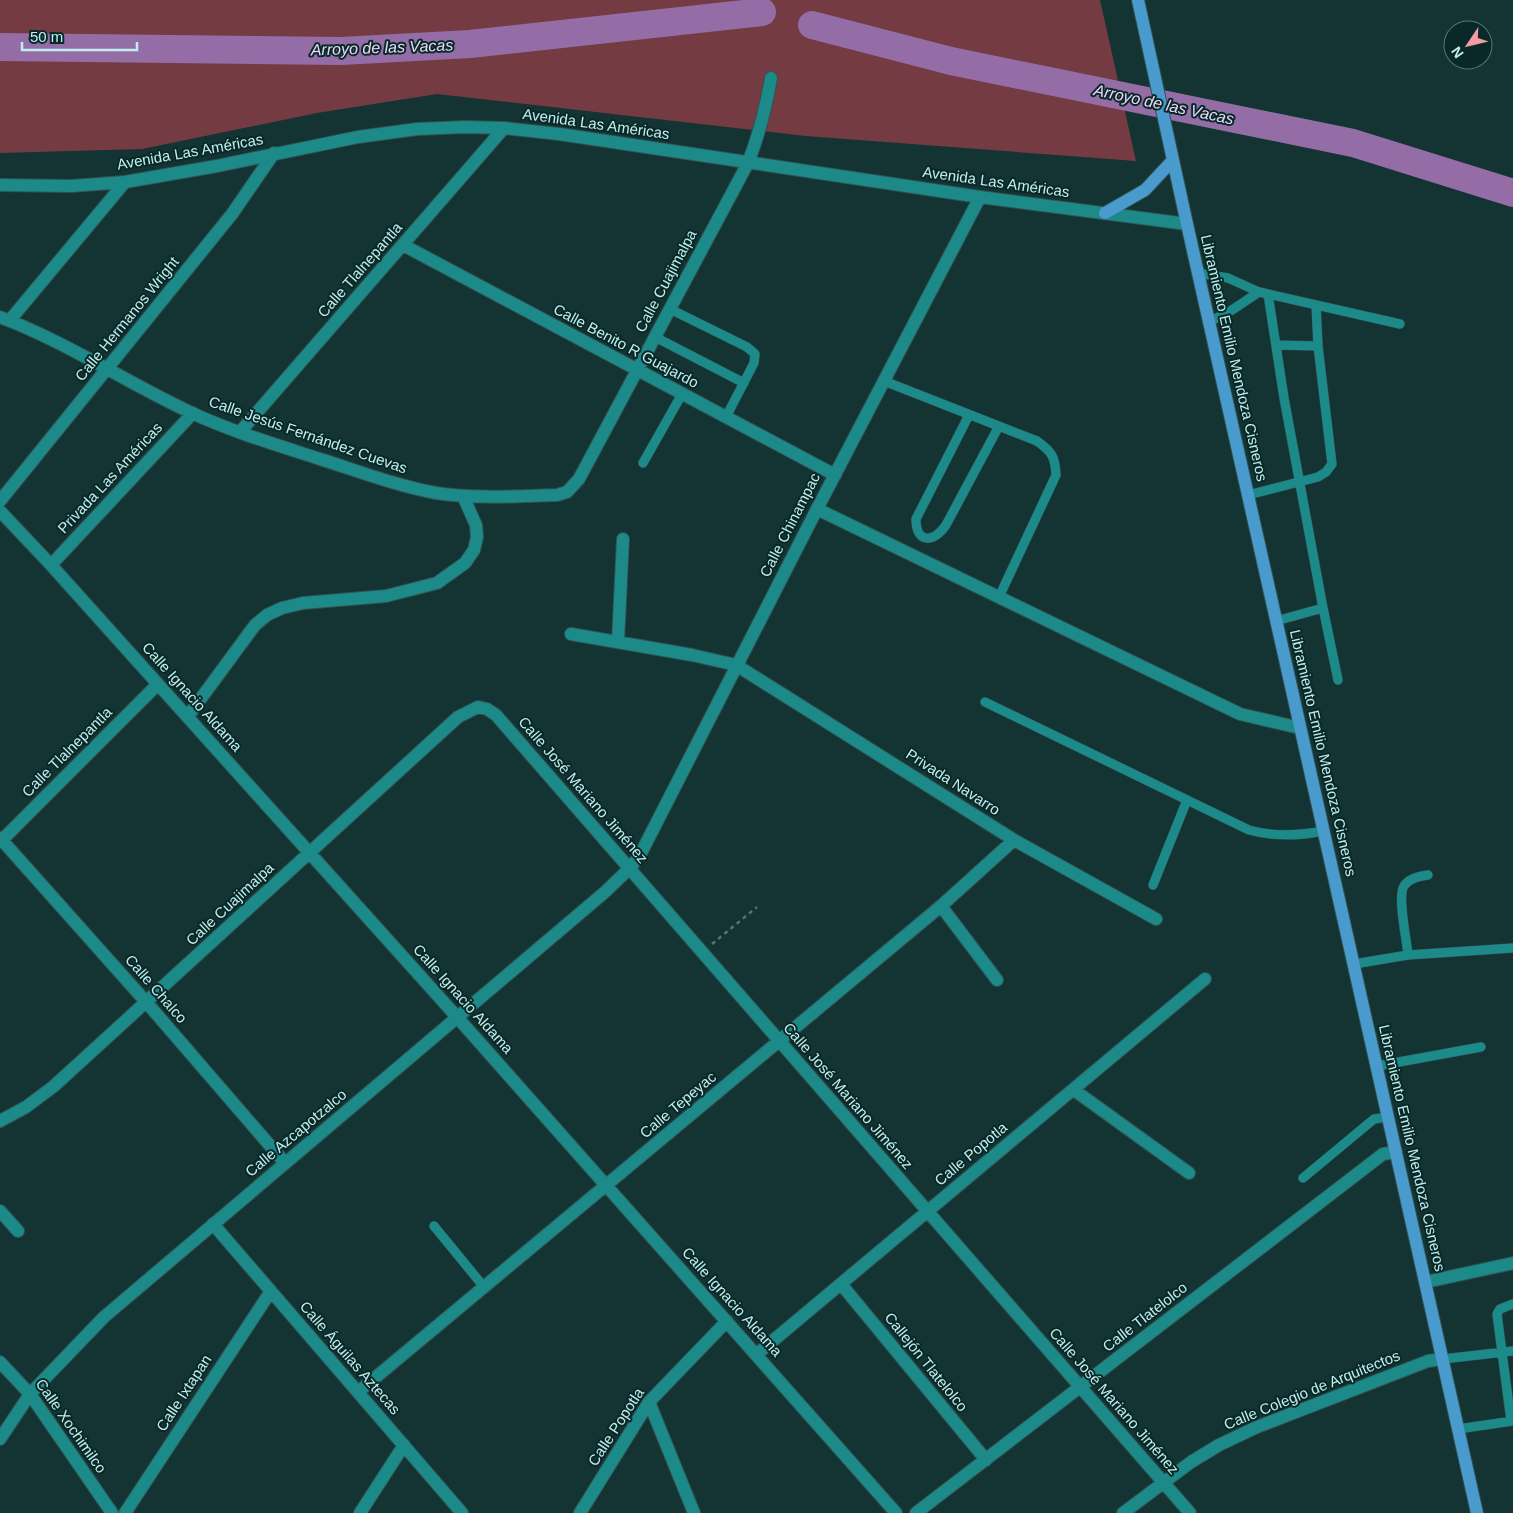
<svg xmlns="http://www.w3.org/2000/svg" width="1513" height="1513" font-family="Arial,sans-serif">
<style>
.green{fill:#743c42}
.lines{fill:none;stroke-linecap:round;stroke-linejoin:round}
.river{stroke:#946da7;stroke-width:28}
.lane-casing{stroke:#325252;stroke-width:10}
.street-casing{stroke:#325252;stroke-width:14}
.secondary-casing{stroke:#325252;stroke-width:14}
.primary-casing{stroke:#325252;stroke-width:14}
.path{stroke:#517574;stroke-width:2.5;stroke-dasharray:4 4;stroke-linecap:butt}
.lane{stroke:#1c8a89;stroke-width:9}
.street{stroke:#1c8a89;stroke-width:12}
.secondary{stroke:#1c8a89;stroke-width:12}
.primary{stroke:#489bcc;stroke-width:12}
.labels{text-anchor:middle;stroke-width:4;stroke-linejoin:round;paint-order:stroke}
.street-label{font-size:15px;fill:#c1eeed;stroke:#092929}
.water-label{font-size:16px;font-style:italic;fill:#edd7f9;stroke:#092929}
</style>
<rect width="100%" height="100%" fill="#143333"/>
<path class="green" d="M0,0h1100l36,161 -330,-25 -369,-42 -120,19 -175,36 -142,4z"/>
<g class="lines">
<path class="river" d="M812,25l139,36 402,82 160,50
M0,47l341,4 129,-7 292,-32"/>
<defs>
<path id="lane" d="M1198,273l30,5 31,14 141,32
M1268,294l16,104 39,210
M1316,305l2,41
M670,309l77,38 8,7 -1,9 -28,54
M1209,322l23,-12 27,-18
M655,337l89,46
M884,381l153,60c15,11 18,15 19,34l-57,122
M969,415l-53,104c0,25 18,24 30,6l53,-99
M643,463l39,-69
M1248,495l70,-18 8,-5 6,-8 -14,-118 -42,-1
M1276,621l47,-13 15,72
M985,702l264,128c25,7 49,6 74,1
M1153,885l34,-85
M1408,955c-1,-14 -11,-59 -4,-69 5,-8 15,-10 24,-11
M1354,964l54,-9 105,-7
M1377,1066l104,-19
M1303,1178l71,-59 14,-2
M434,1226l50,61
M1443,1359l70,-8
M1511,1421l-14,-107 3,-5 13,-5
M1458,1429l55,-8"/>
<path id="street" d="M403,245l432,230
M0,317c67,25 127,66 192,96 41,19 85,32 128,46 38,12 77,27 116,34 40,6 81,3 121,2l10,-3 12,-13 169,-316c11,-28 18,-56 23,-85
M10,320l115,-138
M240,432l264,-304
M0,501l232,-287 42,-61
M817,509l423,205 60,14
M0,511l51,54 406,452 439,496
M51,565l142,-152
M571,634l121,21 44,10 278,175 142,79
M618,641l5,-102
M188,716l67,-91 12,-10 15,-7 21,-5 83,-7 51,-13 28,-20 9,-13 3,-13 -1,-12 -13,-29
M0,838l147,165 138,160
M0,842l158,-158
M941,906l56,74
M1074,1090l115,83
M0,1121l26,-14 28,-21 404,-369 20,-10 9,2 9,6 694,798
M0,1211l18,20
M213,1224l249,289
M1426,1282l87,-19
M841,1284l145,176
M757,1354l448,-375
M0,1362l30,32 82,119
M358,1392l583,-486 73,-66
M649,1402l45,111
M125,1513l146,-222
M360,1513l44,-68
M580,1513l69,-111 78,-81
M916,1513l467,-359 13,-2
M1123,1513l68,-51 28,-17 38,-18 171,-66 15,-2"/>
<path id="secondary" d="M0,185l71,1 54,-4 92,-16 141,-29 59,-8 49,-2 38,1 55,6 421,63 207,27
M0,1439l30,-45 74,-77 501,-425 25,-24 10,-13 177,-346 163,-312"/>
<path id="primary" d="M1138,0l49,224 290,1289
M1105,213l40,-23 28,-30"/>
</defs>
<use href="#lane" class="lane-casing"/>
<use href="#street" class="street-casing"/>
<use href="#secondary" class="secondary-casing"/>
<use href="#primary" class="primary-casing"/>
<path class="path" d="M712,944l45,-37"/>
<use href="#lane" class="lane"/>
<use href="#street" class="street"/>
<use href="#secondary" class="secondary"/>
<use href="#primary" class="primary"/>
</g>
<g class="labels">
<g class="street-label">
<text transform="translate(596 124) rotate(8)" y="5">Avenida Las Américas</text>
<text transform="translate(190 152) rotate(-10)" y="5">Avenida Las Américas</text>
<text transform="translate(996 182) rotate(8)" y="5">Avenida Las Américas</text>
<text transform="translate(360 270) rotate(-49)" y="5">Calle Tlalnepantla</text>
<text transform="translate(666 281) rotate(-62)" y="5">Calle Cuajimalpa</text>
<text transform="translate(127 319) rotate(-51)" y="5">Calle Hermanos Wright</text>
<text transform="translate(626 346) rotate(28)" y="5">Calle Benito R Guajardo</text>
<text transform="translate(1234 358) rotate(77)" y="5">Libramiento Emilio Mendoza Cisneros</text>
<text transform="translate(308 435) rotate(19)" y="5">Calle Jesús Fernández Cuevas</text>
<text transform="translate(110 478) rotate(-47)" y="5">Privada Las Américas</text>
<text transform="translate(790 525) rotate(-63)" y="5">Calle Chinampac</text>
<text transform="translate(192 697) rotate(48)" y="5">Calle Ignacio Aldama</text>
<text transform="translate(67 752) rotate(-45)" y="5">Calle Tlalnepantla</text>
<text transform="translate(1323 753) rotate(77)" y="5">Libramiento Emilio Mendoza Cisneros</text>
<text transform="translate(953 782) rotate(33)" y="5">Privada Navarro</text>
<text transform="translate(583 790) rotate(49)" y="5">Calle José Mariano Jiménez</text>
<text transform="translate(230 904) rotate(-43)" y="5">Calle Cuajimalpa</text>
<text transform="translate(156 989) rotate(49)" y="5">Calle Chalco</text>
<text transform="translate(463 999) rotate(48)" y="5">Calle Ignacio Aldama</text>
<text transform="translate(848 1096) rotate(49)" y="5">Calle José Mariano Jiménez</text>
<text transform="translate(678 1105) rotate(-40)" y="5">Calle Tepeyac</text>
<text transform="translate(296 1133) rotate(-40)" y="5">Calle Azcapotzalco</text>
<text transform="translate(1412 1148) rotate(77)" y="5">Libramiento Emilio Mendoza Cisneros</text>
<text transform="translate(971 1154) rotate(-40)" y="5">Calle Popotla</text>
<text transform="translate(732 1302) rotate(48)" y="5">Calle Ignacio Aldama</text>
<text transform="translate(1145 1317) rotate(-38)" y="5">Calle Tlatelolco</text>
<text transform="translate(350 1358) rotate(49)" y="5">Calle Águilas Aztecas</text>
<text transform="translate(926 1362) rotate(51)" y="5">Callejón Tlatelolco</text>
<text transform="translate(1312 1390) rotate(-22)" y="5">Calle Colegio de Arquitectos</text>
<text transform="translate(184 1393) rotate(-57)" y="5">Calle Ixtapan</text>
<text transform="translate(1114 1401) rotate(49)" y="5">Calle José Mariano Jiménez</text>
<text transform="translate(71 1426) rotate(55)" y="5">Calle Xochimilco</text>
<text transform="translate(616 1427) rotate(-57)" y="5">Calle Popotla</text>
</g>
<g class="water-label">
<text transform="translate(382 47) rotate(-2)" y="6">Arroyo de las Vacas</text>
<text transform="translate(1164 104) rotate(12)" y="6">Arroyo de las Vacas</text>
</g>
</g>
<g transform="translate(1468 45) rotate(235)"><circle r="24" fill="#092929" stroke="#537877"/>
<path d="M0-4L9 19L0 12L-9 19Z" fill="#f49aa2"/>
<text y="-8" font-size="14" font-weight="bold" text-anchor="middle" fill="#c1eeed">N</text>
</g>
<path d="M22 42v8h115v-8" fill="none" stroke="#c1eeed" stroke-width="2.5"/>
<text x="30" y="42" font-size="15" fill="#c1eeed" stroke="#092929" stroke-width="4" paint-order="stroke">50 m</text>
</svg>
